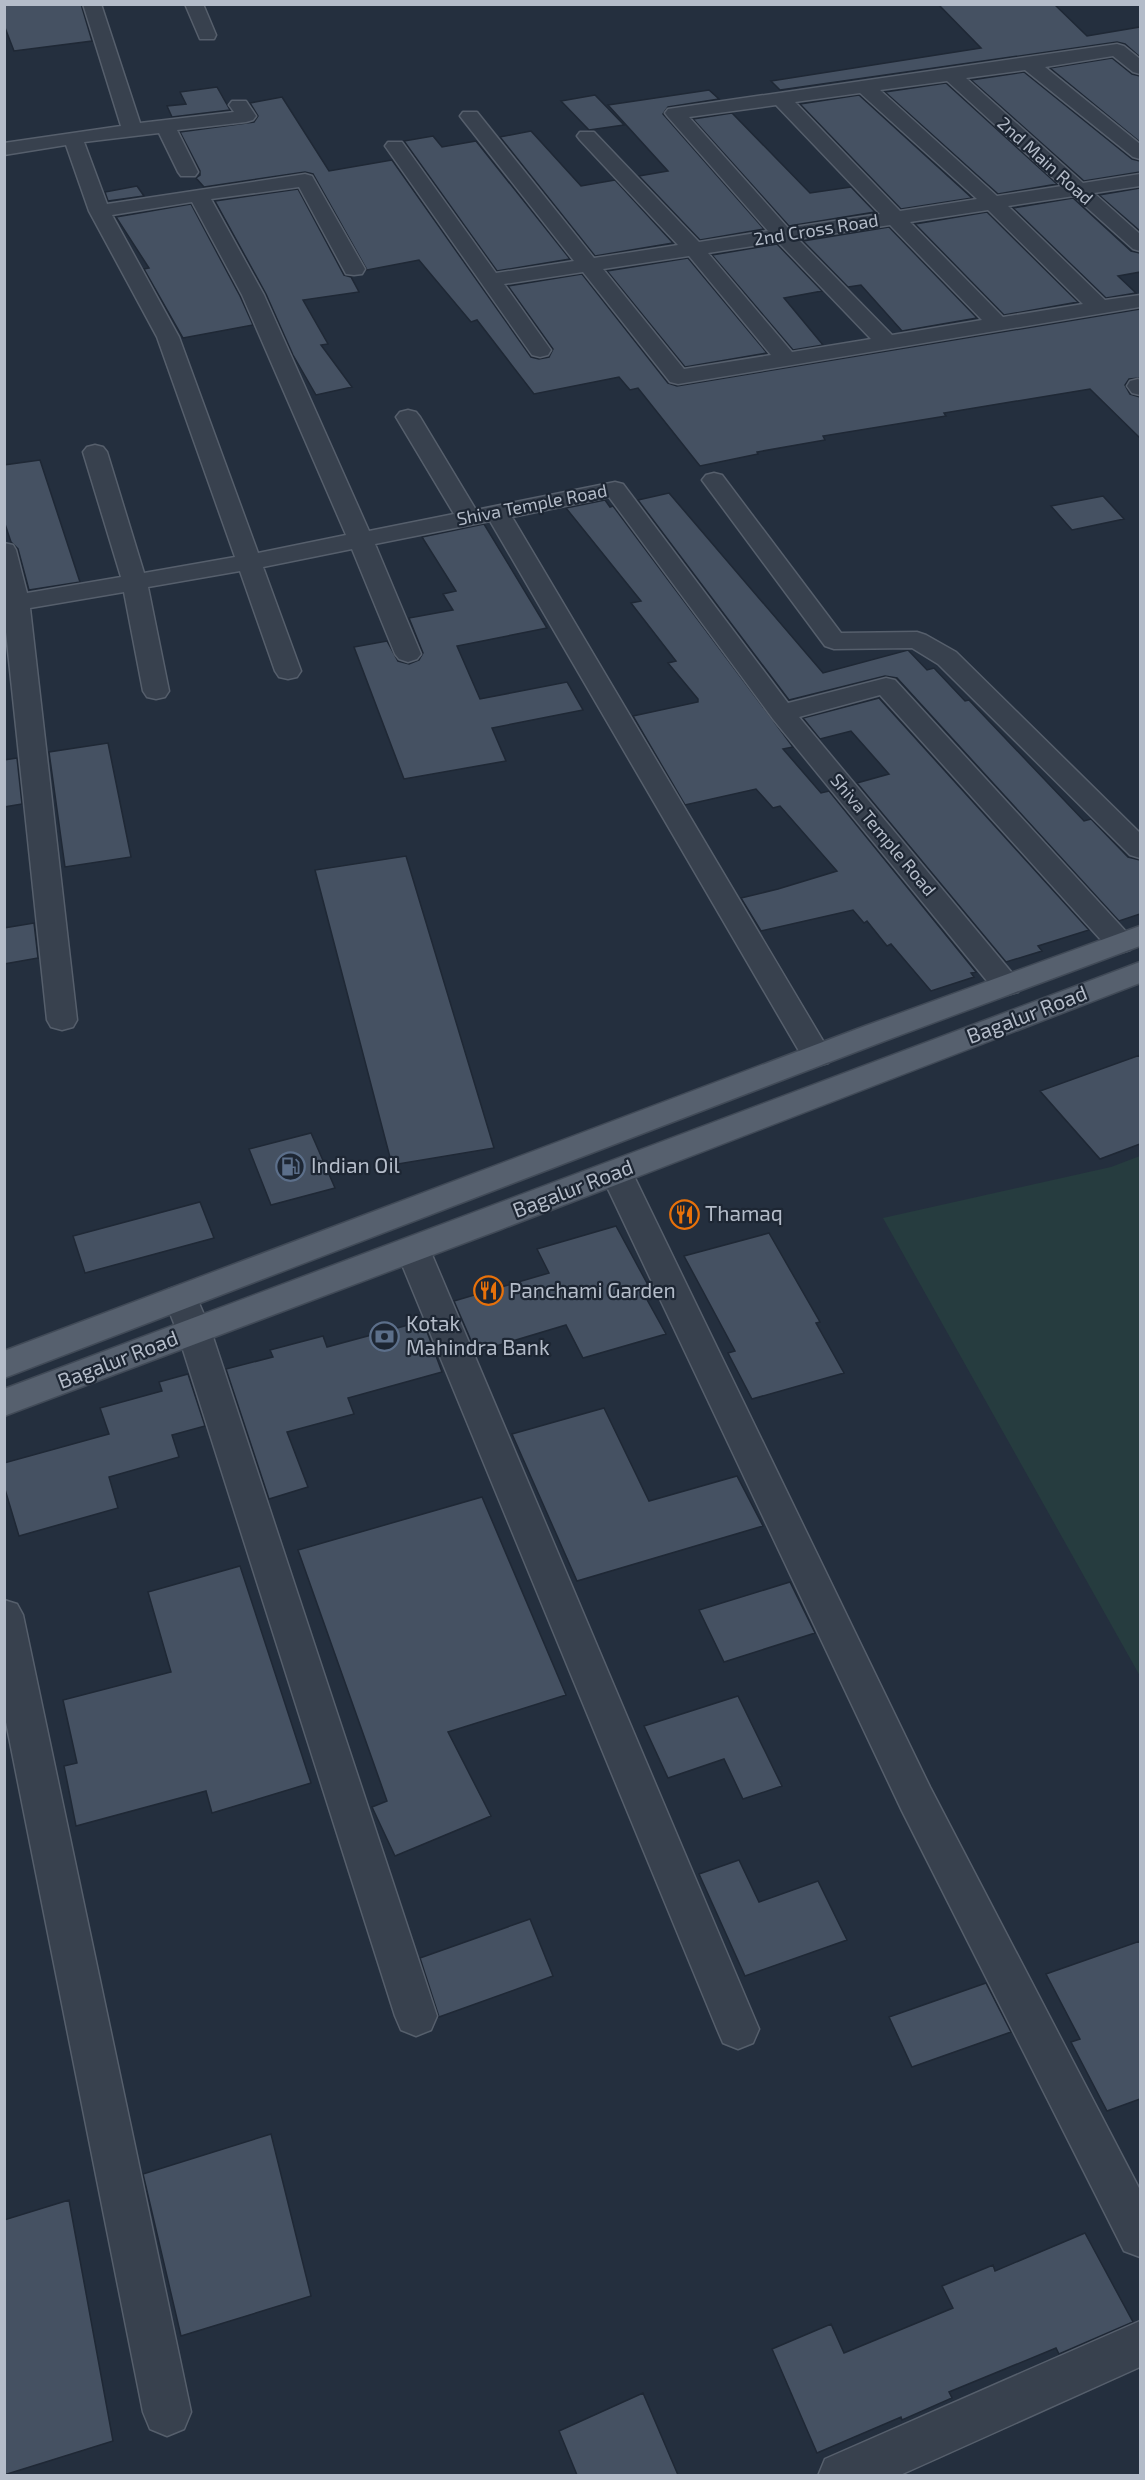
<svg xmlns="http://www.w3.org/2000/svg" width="1145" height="2480" font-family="'Exo 2',sans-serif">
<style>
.green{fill:#263c3f}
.building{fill:#455162;stroke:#1f2835;stroke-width:1.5}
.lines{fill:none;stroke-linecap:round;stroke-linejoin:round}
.minor-casing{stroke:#565f6c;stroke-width:3}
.major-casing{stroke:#414a57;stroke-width:3}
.minor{fill:#38414e;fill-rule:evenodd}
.major{fill:#56606e;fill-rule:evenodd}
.labels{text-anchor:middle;stroke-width:4.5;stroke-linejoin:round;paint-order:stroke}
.far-street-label{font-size:18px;fill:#b4bcc9;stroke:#1d2633}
.street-label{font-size:21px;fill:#b4bcc9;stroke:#1d2633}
.poi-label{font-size:21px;fill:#b4bcc9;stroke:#1d2633;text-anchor:start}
</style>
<rect width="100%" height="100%" fill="#242f3e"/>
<path class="green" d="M1140,1156v520l-257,-458 228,-51z"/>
<path class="building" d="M4,4h77l11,37 -78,10 -10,-26z
M938,4h116l33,32 53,-9v30l-15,-13 -8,-2 -337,48 -9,-9 210,-33z
M1112,58l20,16 8,2v66l-90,-74z
M1024,72l108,87 8,2v11l-56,9 -113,-101z
M946,83l111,101 -59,10 -113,-102z
M217,87l13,23 -58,7 -5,-11 19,-2 -6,-12z
M709,90l10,9 -51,8 -5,7 101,115 -64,11 -61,-64 29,-5 -60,-66z
M595,95l29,30 -35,5 -28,-29z
M859,95l113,103 -71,11 -101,-105z
M282,97l47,74 63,-11 139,197 8,2 10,-2 4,-8 -45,-63 74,-12 86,109 9,3 463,-77v69l-11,1 -4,6 5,9 10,3v41l-50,-49 -146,24 2,3 -123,20 2,4 -68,12 1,2 -58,12 -62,-78 -8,2 -11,-13 -85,17 -57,-74 -6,2 -52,-62 -52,10 -54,-96 -8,-2 -101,15 -8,-9 4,-3v-4l-20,-39 74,-10 4,-6 -8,-13z
M732,113l78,80 41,-6 24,25 -86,14 -96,-107z
M531,131l50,55 34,-6 58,63 -78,13 -95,-119z
M433,136l9,11 34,-6 94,118 -73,12 -93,-130z
M137,186l7,10 -36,5 -3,-9z
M1140,188v43l-41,-36z
M298,189l46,86 7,2 8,15 -56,8 25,44 -7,1 31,42 -36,8 -23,-40 -27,-61 -51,-93z
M1073,198l58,53 9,2v19l-22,4 18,17 -30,5 -93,-90z
M191,204l49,92 13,29 -70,13 -39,-69 5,-1 -33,-51z
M987,212l91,90 -74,13 -89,-91z
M889,227l88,91 -75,13 -41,-46 -13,2 -45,-46z
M777,244l45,47 -38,7 39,47 -30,5 -81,-95z
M688,258l79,95 -82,14 -78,-96z
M40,460l40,122 -51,8 -11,-41 -7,-7 -7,-21v-56z
M669,493l154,180 85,-23 19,20 7,-2 31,33 4,-1 115,121 7,-2 37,38 12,3v54l-21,7 -222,-243 -12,-2 -96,24 -151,-200z
M1103,496l21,23 -52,11 -21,-24z
M605,500l5,7 3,-1 180,241 -10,2 38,44 8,-2 147,181 -5,1 3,4 -43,14 -40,-47 -4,2 -20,-25 -3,2 -11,-13 -92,21 -20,-33 37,-9 59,-18 -57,-65 -7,2 -17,-19 -71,16 -52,-89 65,-14v-3l-30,-36 8,-2 -45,-58 10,-2 -75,-93z
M484,524l63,104 -90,18 23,53 87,-17 16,28 -91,18 14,33 -102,18 -50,-132 33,-6 11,20 11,3 10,-4 4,-7 -14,-35 44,-8 -10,-16 13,-3 -34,-54z
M879,698l210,232 -51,16 4,5 -36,11 -149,-179 32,-9 -38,-43 -31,8 -17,-21z
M108,743l23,114 -66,10 -16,-115z
M17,758l5,46 -18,3v-47z
M406,856l88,292 -102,17 -77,-295z
M34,923l4,35 -34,6v-36z
M1140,1055v89l-40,15 -60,-68z
M311,1133l24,55 -64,17 -22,-56z
M200,1202l14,36 -129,35 -12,-37z
M616,1226l32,59 -8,2 26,47 -83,24 -17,-33 -90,27 -22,-51 95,-28 -12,-24z
M769,1233l51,89 -4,1 28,50 -92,26 -24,-46 7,-2 -51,-95z
M423,1321l19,51 -94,26 6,16 -67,18 21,55 -39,12 -43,-130 47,-12 -3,-7 53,-14 4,11z
M188,1374l17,52 -33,9 7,22 -70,20 9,31 -99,28 -15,-50v-23l105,-29 -9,-26 62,-17 -3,-9z
M604,1408l45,93 88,-25 26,50 -186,55 -65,-147z
M482,1497l84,198 -118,37 43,84 -96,40 -23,-49 15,-6 -89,-251z
M240,1566l71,217 -99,30 -6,-22 -130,35 -12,-60 13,-3 -14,-63 108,-28 -23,-80z
M790,1582l25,51 -91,29 -25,-52z
M738,1696l44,90 -39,13 -19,-40 -56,19 -24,-52z
M739,1860l20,42 59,-21 29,59 -102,36 -46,-102z
M530,1919l23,57 -114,41 -19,-59z
M1140,1941v158l-33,12 -36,-69 9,-3 -34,-65z
M986,1983l25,49 -99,35 -23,-50z
M271,2134l40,162 -130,40 -38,-162z
M69,2200l44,241 -109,34v-255z
M1085,2233l48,89 -74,32 -3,-6 -107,44 3,6 -50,22 -1,-3 -84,36 -45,-104 59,-25 13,29 109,-45 -11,-22 51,-21 2,6z
M643,2393l35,82h-101l-18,-44z"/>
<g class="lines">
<defs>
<path id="minor" d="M83,4h18l39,119 94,-11 -5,-7 3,-4h14l10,15 -3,4 -7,2 -69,8 21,42 -3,4h-14l-3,-4 -19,-39 -75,9 23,62 198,-30 7,2 53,93 -3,5 -8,1 -8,-1 -47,-87 -88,12 53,96 105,236 85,-17 -58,-97 4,-5 8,-2 8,2 4,5 56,93 139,-28 8,2 165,219 98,-25 9,2 235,256 5,7 -5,7 -10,3 -10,-3 -230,-255 -81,22 223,268 -4,7 -11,3 -11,-3 -223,-273 -164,-222 -97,20 320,539 -4,7 -11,3 -11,-3 -316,-542 -115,23 46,110 -4,5 -9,3 -9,-3 -4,-5 -43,-105 -89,18 38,104 -4,6 -9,2 -9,-2 -4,-6 -35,-100 -92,16 21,104 -4,6 -9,2 -9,-2 -4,-6 -19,-99 -94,16 47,412 -4,7 -11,3 -11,-3 -4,-7 -43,-407v-70l9,2 3,5 11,43 94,-16 -38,-125 4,-5 8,-2 8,2 4,5 37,121 91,-16 -78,-220 -68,-126 -23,-66 -62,10v-12l117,-17zM192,202l50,93 104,240 -88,18 -79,-216 -67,-122z
M185,4h18l13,31 -2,4h-14z
M1117,44l7,2 16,13v15l-7,-2 -20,-16 -68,11 95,77v15l-7,-2 -108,-87 -59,8 117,105 57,-9v12l-46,7 46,41v17l-7,-2 -59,-53 -66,10 97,94 35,-5v12l-462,77 -8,-2 -87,-110 -79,12 47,66 -3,5 -8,2 -8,-2 -147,-209 3,-4h14l94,131 78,-12 -111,-141 -3,-4 3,-4h14l117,146 84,-13 -98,-105 -3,-4 3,-4h14l105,110 69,-11 -100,-114 -3,-4 3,-4zM947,81l115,105 -65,10 -117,-106zM860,93l117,106 -77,12 -105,-109zM776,105l104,109 -92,14 -99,-111zM988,210l95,94 -80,13 -93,-95zM890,225l92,95 -90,15 -94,-96zM778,242l93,97 -79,13 -84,-99zM689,256l82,99 -87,14 -81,-100z
M1138,379l2,1v15l-8,-2 -5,-7 3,-5z
M714,473l8,2 119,158 76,-1 9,3 30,17 184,181v25l-10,-3 -192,-191 -26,-16 -78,1 -9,-3 -123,-166 4,-5z
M616,1161l11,3 5,8 298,615 210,403v67l-16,-6 -222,-440 -302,-639 5,-8z
M413,1238l12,3 5,9 329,779 -6,14 -15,6 -15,-6 -6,-14 -321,-779 5,-9z
M181,1285l12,4 18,42 226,685 -6,14 -15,6 -15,-6 -6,-14 -218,-685 -13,-33 5,-9z
M4,1600l13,4 6,11 168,797 -7,17 -17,7 -17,-7 -7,-17 -139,-700z
M1140,2321v46l-242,109h-80l7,-17z"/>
<path id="major" d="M1140,926v20l-253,94 -883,338v-27l861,-325z
M1140,962v21l-641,247 -495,186v-27z"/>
</defs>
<use href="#minor" class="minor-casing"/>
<use href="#major" class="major-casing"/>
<use href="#minor" class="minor"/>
<use href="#major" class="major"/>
</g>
<defs>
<symbol id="fuel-ring" viewBox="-11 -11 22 22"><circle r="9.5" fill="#1d2633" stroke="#5c6f8a" stroke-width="1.5"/><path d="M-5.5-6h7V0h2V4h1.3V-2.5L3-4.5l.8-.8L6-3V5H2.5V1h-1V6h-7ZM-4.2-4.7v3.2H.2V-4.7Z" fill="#5c6f8a"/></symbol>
<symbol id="restaurant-ring" viewBox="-11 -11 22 22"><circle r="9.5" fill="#1d2633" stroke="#e8710a" stroke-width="1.5"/><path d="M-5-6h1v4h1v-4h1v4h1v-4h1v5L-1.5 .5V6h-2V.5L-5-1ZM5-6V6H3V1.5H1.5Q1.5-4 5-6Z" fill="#e8710a"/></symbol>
<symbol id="bank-ring" viewBox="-11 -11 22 22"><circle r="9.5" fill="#1d2633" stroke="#5c6f8a" stroke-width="1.5"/><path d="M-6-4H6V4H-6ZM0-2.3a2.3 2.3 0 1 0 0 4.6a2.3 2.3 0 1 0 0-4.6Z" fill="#5c6f8a"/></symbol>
</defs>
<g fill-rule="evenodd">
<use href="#fuel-ring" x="274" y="1150" width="33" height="33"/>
<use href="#restaurant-ring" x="668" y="1198" width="33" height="33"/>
<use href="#restaurant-ring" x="472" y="1274" width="33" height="33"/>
<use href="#bank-ring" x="368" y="1320" width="33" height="33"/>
</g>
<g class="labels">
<g class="far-street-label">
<text transform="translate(1045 161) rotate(42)" y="6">2nd Main Road</text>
<text transform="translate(816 230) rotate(-9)" y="6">2nd Cross Road</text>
<text transform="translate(532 505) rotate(-11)" y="6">Shiva Temple Road</text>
<text transform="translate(883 835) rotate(50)" y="6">Shiva Temple Road</text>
</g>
<g class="street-label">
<text transform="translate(1027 1015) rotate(-21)" y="7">Bagalur Road</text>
<text transform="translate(573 1189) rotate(-21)" y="7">Bagalur Road</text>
<text transform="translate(118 1360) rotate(-21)" y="7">Bagalur Road</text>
</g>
<g class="poi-label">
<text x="311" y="1173">Indian Oil</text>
<text x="705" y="1221">Thamaq</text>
<text x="509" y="1298">Panchami Garden</text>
<text x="406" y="1331">Kotak<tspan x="406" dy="24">Mahindra Bank</tspan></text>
</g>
</g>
<rect width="1145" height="2480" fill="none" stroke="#b4bcc9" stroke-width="12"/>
</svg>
